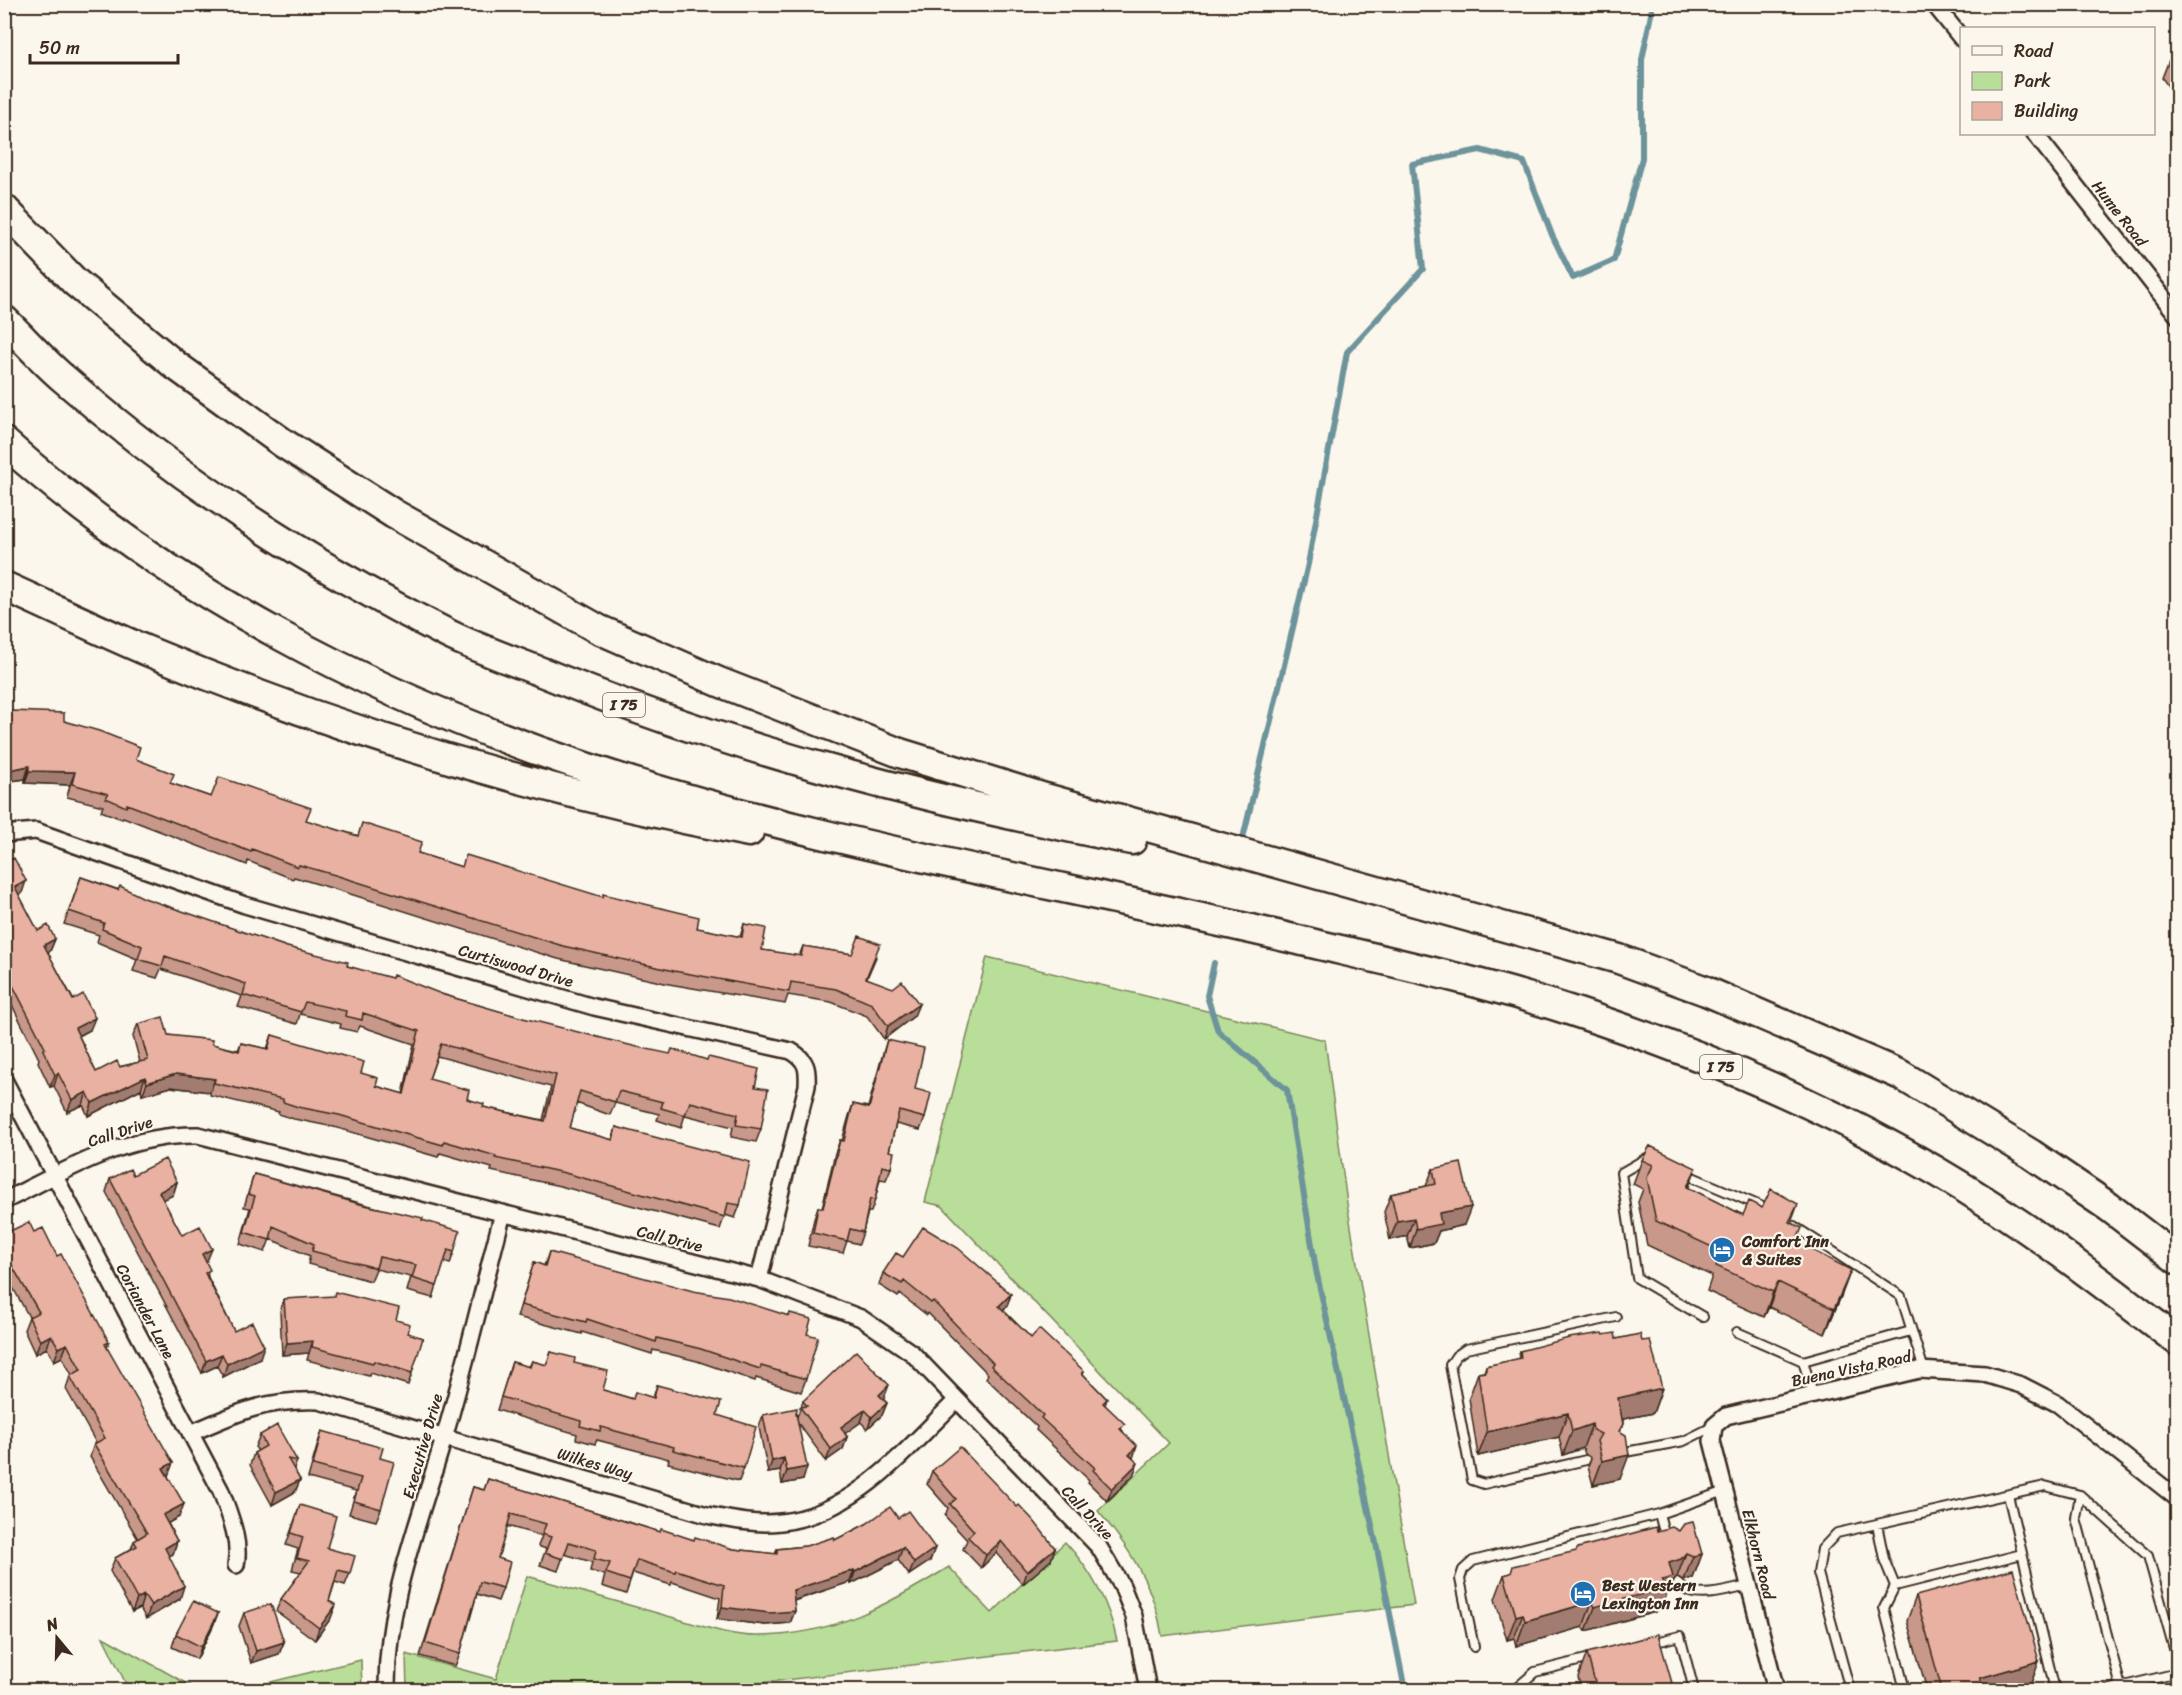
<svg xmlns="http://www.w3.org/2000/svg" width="2182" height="1695" font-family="Sriracha,sans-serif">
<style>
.green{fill:#b9de99;stroke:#7a845c;stroke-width:1.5}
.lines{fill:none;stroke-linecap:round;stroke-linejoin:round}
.stream{stroke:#6d939b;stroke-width:6}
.service-casing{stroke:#3b2a1e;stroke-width:12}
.minor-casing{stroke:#3b2a1e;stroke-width:20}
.motorway-casing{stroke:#3b2a1e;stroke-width:33}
.service{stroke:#fbf7ec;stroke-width:8}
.minor{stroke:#fbf7ec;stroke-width:15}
.motorway{stroke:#fbf7ec;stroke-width:28}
.wall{fill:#c8988a;stroke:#3b2a1e;stroke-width:1.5;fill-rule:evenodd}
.shaded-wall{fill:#a37c71;stroke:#3b2a1e;stroke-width:1.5}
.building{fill:#e9b1a1;stroke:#3b2a1e;stroke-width:1.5;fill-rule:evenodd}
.labels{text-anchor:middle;stroke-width:4.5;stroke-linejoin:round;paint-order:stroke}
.shield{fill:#fbf7ec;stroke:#75685c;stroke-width:1.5}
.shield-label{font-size:15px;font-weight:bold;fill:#3b2a1e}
.street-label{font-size:16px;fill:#3b2a1e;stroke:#fbf7ec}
.poi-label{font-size:16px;font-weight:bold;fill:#3b2a1e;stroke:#fbf7ec;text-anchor:start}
</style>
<rect width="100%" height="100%" fill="#fbf7ec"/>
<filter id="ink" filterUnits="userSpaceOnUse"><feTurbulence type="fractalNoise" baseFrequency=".0167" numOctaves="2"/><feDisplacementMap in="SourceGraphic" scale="12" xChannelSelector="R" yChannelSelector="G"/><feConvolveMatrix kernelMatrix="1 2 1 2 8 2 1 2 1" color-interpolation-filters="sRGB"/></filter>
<g filter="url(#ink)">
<path class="green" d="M987,957l338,83 22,163 67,402 -252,31c-7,-48 -32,-88 -64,-125l71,-68 -227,-237 -17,-4z
M1065,1542c27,29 44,61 52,99l-417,49h-293l-1,-36 90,25 31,-103c48,14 96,27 144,41 28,8 60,20 89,19 74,-1 128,-31 189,-69l43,46z
M103,1637l2,1 93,52h-69z
M361,1660l1,30h-124z"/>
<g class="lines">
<path class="stream" d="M1244,834l64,-270 39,-212 76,-83 -11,-105 68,-14 44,12 28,73 21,43 41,-18 28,-102v-98l11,-56
M1214,963l-7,33 11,35 69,59 29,180 61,278 28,142"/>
<defs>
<path id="service" d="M563,4h38
M1650,1159l-3,-1 -26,15 16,105 66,39
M1683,1173l89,38
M1794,1226l107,70 23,74
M1737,1332l66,29 10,33
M1803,1361l108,-30
M1620,1453l64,-12 30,-15
M1586,1460l-102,24 -12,-4 -22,-115 6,-9 10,-7 150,-32
M2008,1495l47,195
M2080,1495l-4,23 45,169
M1877,1524l7,35 11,27 127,-32
M1666,1539l-7,-25 66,-23
M1678,1583c15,20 49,7 71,3
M1895,1586l-11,22 21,82
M1652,1643l28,-7 14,54
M1474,1647l-14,-68 3,-9 10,-9 186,-47
M1514,1690l21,-18 59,-15
M1850,1690l-32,-117 4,-24 15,-16 208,-47 35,9 68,61 30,107
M2107,1690l71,-17"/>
<path id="minor" d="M1934,4l28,35
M2035,134l143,182
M4,834l32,-3 209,74 349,102 197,44c16,9 17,18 16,35l-48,193
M4,1080l217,411c8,23 20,49 15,74
M4,1201c65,-32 121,-67 194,-66l561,144 102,39 51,35 187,194 23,39 12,30 14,74
M191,1433c47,-21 76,-34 128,-32l388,114c25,5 49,10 74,7 74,-8 126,-74 176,-122
M387,1690c-1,-90 32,-166 57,-252 22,-74 39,-150 59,-225
M1776,1690l-64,-249 2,-15 12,-10 193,-46 66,4 36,11 37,19 120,95"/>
<path id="motorway" d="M4,209l71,73 100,83 108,78 111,71 204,115 121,53 181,71 145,45 574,161 87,32 195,84 130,79 78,53 69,53
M4,320c20,19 38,40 59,58 115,101 248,187 385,256 35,17 74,30 111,45 184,74 378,123 573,161
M4,442c166,149 371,255 581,325 231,77 473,116 709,172 93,22 187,42 278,72 157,51 316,122 452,216 53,36 103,76 154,114
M4,586c47,21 94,44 141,64 194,81 398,143 604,182"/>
</defs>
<use href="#service" class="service-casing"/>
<use href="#minor" class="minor-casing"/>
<use href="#motorway" class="motorway-casing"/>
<use href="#service" class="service"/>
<use href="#minor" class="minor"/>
<use href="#motorway" class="motorway"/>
</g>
<path class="wall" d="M2178,53v53l-7,-8 2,-5 -11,-15 7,-18z
M4,712l60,9 72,38 34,24 41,14 96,24 111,32 43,14 236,61 43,9 4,-13 18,26 37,6 4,-10 49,8 24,3 -9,21 47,38 -30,23 -17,-23 -36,-14 -43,-7 -3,9 -116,-20 -111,-25 -227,-71 -37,-11 -1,2 -45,-18 -1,4 -124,-48 -1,2 -21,-8 2,-5 -36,-9 3,-12 -45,-2v-4l-21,3z
M4,863l18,30 -3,2 19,36 17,8 -5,12 -2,2 42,77 -11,6 17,36 44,-10 -7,-26 5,-12 30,11 70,15 3,-7 26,6 5,-14 89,38 15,13 27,8 11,-50 -54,-18 -3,6 -17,-4 1,-4 -41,-10 -3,10 -59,-17 4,-11 -81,-27 -4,9 -24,-7 4,-12 -40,-17 2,-7 -35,-11 17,-47 206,70 60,19 408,121 6,42 -5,13 -25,-5 2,-10 -48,-12 -4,13 -24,-8 2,-6 -44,-11 -5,12 -34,-12 -6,25 42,12 4,-13 124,78 -5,13 -10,-3 -5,14 -160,-43 -69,-15 1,-3 -52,-15 -2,4 -104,-30 -40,-8 -16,-5 1,-2 -69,-17v-3l-39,-5 -29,8 -1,-6 -53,27 -5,-11 -16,7 -13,-26 -4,1 -12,-25 1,-3 -35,-70zM437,1056l114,31 -8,33 -60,-13 -54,-28z
M887,1040l28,49 10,29 -5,12 -24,-6 -7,27 2,17 -5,12 -6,-1 -5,21 -4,12h-3l-5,20 -4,12 -12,-3 -4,12 -35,-7 6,-27 4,-12 4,1 13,-55 5,-13 2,1 7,-25 4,-12 15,3 15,-54z
M1650,1146l39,42 54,27 19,-7 36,-4 -7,19 6,19 45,52 -17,40 -56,-27 -5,10 -57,-26 5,-15 -65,-31 -9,-43 5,-13 -10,-5 9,-24z
M1433,1169l31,56 -25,6 -5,12 -24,5 -3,-12 -17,4 -6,-28 7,-18 35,-8z
M254,1174l168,46 32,32 -4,12 -6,-2 -11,36 -26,-7 4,-14 -35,-8 -5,12 -63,-17 2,-8 -40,-17 -5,13 -25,-8 10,-36 -6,-1z
M133,1175l44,7 -4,13 -10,5 19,35 25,26 -1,1 2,15 26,54 26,27 -37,19 -6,-11 -15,7 -96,-181 4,-13z
M34,1232l23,24 52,86 -2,6 61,128 11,41 -11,6 9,18 -4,13 -4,2 11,43 -34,20 -6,-11 -8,4 -22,-41 5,-13 16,-9 3,-8 4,-2 -48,-82 4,-13 2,-1 -30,-54 4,-13 2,-1 -10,-18 -8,4 -7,-13 -12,6 -11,-24 5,-13 -22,-40 -3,1v-44z
M549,1252l258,82 -1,45 -5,13 -45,-14 -1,3 -58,-20 -44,-11 -1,4 -70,-22v2l-65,-17 17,-55 10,4z
M903,1257l108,37 -4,12 -4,4 28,28 53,33 -1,3 24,25 -2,6 18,26 10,28v17l-26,25 -19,-19 1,-2 -53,-50 1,-3 -51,-49 2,-4 -60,-61 -1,2 -27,-21 -2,3 -19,-12 4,-12z
M284,1299l112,21 12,13 4,40 -4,12 -38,-12 -1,3 -62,-16 2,-7 -27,2 -2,-44z
M1603,1335l13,4 26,2 20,47 -9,25 -30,6v5l-3,8v47l-27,6 -5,-19 3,-8 -6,-4 -2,-6 -20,7 -4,-18 -81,19 -9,-58 9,-25 6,-1 2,-6 32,-7 2,-8z
M551,1352l23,11 29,27 30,9 20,-1 4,-13 60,30 27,53 -5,13 -71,-18 1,-4 -72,-19 -2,4 -19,-5 1,-5 -80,-24 15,-48 17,5 3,-6 14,4z
M884,1398l-1,1 4,4 -5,12 -15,14 -6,-7 -16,11 2,4 -4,12 -17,12 -28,-38 5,57 -21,4 -2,-13 -12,2 -9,-46 4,-12 33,-2 1,4 6,-16z
M322,1431l58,27 1,51 -5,12 -27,-7 7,-23 -48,-13 10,-35z
M260,1435l37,26 -3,8 6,11 -5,12 -23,13 -22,-40 4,-12 4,-2 -3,-4z
M932,1471l123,77 -4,12 -28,24 -27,-31 -15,15 -18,-19 4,-9 -22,-24 3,-8 -21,-24z
M488,1479l172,53 73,17 42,5 2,-5 29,-3 29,-6 31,-16 64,37 -21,14 -11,-15 -47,24 -1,-2 -56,19 1,10 -5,12 -25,2 -48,-6 3,-21 -48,-16 -1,3 -38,-12 -7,21 -24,-8 3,-11 -15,-4 2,-9 -28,-8 -6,17 -18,-6 6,-16 -8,-3 4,-10 -35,-10 -9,32 5,30 -5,13 -21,-7 -17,60 -5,12 -35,-10 53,-169 11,3z
M300,1505l27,43 23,25 -5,12 -10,-3 -6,19 2,17 -16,22 -39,-29 5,-12 20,-27 -9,-2 6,-21 -12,-4z
M1657,1531l45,23 -9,24 -9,2 -7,-3 -5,7h-2l-6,18 -5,1 -4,9 -69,19 -3,-4 -67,19 -2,-8 -7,2 -12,-41 9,-24z
M1916,1596l123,65 -9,25 -17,4h-86l-20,-69z
M218,1613l-5,13 -16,33 -25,-12 4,-13z
M244,1613l40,29 -5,12 -28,9 -12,-37z
M1587,1653l87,37h-93l-3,-13z"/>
<path class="shaded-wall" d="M29,766l-4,13 -21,3v-11z
M29,771l46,1 -5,13 -45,-2z
M26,881l-4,12 -12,6 5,-12z
M55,939l-5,12 -11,6 5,-12z
M919,1004l-5,12 -30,23 4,-13z
M95,1018l-5,12 -20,10 5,-12z
M58,1073l-4,13 -4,1 5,-12z
M176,1074l39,5 -5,13 -39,-5 -29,8 5,-12z
M145,1077l-4,12 -53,27 4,-13z
M87,1092l-4,13 -16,7 5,-12z
M1696,1168l-9,24v-5z
M177,1182l-4,13 -19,9 5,-12z
M1471,1207l-7,18 -25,6 -5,12 -24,5 6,-19 23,-16z
M1414,1218l-7,18 -17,4 7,-19z
M212,1249l-5,12 -10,5 5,-12z
M11,1264l-4,13 -3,1v-11z
M1851,1270l-9,24 -17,40 9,-25z
M1778,1282l-9,25 -5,10 9,-25z
M1011,1294l-4,12 -13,12 5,-12z
M51,1335l-4,13 -12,6 5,-13z
M313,1341l-4,12 -27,2 5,-12z
M67,1344l-5,13 -8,4 5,-13z
M264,1346l-4,12 -37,19 4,-13z
M222,1354l-5,12 -15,7 4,-12z
M889,1385l-5,13 -10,9 5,-12z
M1662,1388l-9,25 -44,9 9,-24z
M887,1403l-5,12 -15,14 5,-12z
M865,1410l-4,12 -25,18 5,-13z
M1568,1413l-9,24 -81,19 9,-24z
M1592,1424l-9,24 -20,7 9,-24z
M847,1437l-4,12 -17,12 5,-12z
M1137,1446l-4,12 -4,-3z
M1629,1455l-9,24 -27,6 9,-24z
M784,1458l-4,13 -12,2 4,-12z
M173,1463l-5,13 -5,-8z
M1138,1463l-5,13 -26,25 5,-12z
M807,1467l-4,13 -21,4 5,-13z
M300,1480l-5,12 -23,13 4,-13z
M184,1504l-5,13 -21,12 5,-14z
M177,1541l-4,13 -13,7 5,-13z
M1001,1541l-5,12 -15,15 5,-13z
M903,1547l-5,13 -47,24 4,-12z
M935,1548l-5,13 -21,14 5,-12z
M1055,1548l-4,12 -28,24 4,-12z
M1686,1553l-9,24 -5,7h-2l-6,18 -5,1 -4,9 -69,19 9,-24z
M1702,1554l-9,24 -9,2 9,-24z
M854,1570l-4,12 -61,20 4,-12z
M184,1586l-4,13 -34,20 5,-14z
M144,1595l-4,13 -8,4 5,-13z
M1592,1602l-9,25 -67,19 9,-25z
M336,1605l-5,13 -16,22 4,-12z
M722,1607l73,4 -5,12 -25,2 -48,-6z
M218,1613l-5,13 -16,33 4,-12z
M1523,1614l-9,24 -7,2 9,-24z
M284,1642l-5,12 -28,9 5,-12z
M2039,1661l-9,25 -17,4h-54l21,-12z"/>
<path class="building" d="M2178,53v18l-9,-11z
M11,711l53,2v8l35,10 41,16 -4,12 38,15 -4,9 41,14 8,-20 92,31 -5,12 52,16 4,-13 60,19 -4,11 44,14 4,-12 137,42v-3l96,23 -2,11 45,9 2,-13 22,4 -4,22 39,6 2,-10 49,8 7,-18 21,8 -14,34 27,10 9,-7 17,23 -31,22 -16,-22 -36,-15 -45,-7 -2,10 -115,-21 -111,-25 -228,-71 -36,-10 -1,2 -46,-18 -1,3 -124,-48 -1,3 -20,-9 2,-4 -36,-10 3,-12 -46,-1v-5l-25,5v-59z
M14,858l12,23 -11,6 23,44 10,-6 7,14 -11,6 29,55 10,-6 12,24 -20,10 21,44 21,-11 3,6 28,-7 -10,-36 25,-7 5,18 44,5v4l27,7 2,-8 27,6 4,-14 92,27 -3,11 17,5 -2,8 28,8 15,-63 -56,-18 -1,7 -17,-4 1,-5 -41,-9 -4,10 -58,-17 3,-11 -81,-28 -3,10 -24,-7 4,-13 -40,-17 2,-6 -35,-12 12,-34 37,13 2,-4 24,12 143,49 61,15 -1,4 45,12 1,-3 51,20 79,23 110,28 37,8 2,-5 35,11 1,-3 51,12 -4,18 13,2 -7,40 -25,-4 2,-11 -48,-12 -5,13 -24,-7 2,-6 -44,-11 -4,11 -35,-11 -10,37 43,12 3,-13 134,35 -10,43 -12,-2 -3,14 -160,-44 -70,-15 1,-2 -52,-15 -1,4 -104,-30 -41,-8 -15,-5v-3l-69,-16 1,-4 -39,-5 -29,9 -2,-6 -53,26 -5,-11 -15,8 -14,-27 -3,2 -12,-25 2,-2 -41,-80v-105zM441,1044l115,31 -11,46 -62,-14 1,-3 -17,-5 2,-9 -40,-11z
M887,1040l37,8 -9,41 16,4 -6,25 -26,-7 -10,40 5,1 -3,16 -9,-2 -7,34 -5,-1 -7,33 -13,-3 -3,12 -34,-8 5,-26 5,1 17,-68 4,1 9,-37 16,4z
M1650,1146l46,22 -9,19 56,28 6,-14 13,7 9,-19 27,15 -9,18 13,6 -6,14 55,28 -17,39 -56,-27 -5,10 -57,-26 7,-14 -67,-31 -9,-43 6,-13 -11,-5z
M165,1159l12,23 -18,10 23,43 18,-9 12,23 -10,5 8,16 -5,3 29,58 18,-9 12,24 -37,18 -5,-10 -16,7 -96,-182 20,-10 3,6z
M1461,1163l10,44 -32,6 2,11 -25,5 -2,-11 -17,3 -6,-27 45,-10 -3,-15z
M254,1174l106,30 63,14 -1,2 38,11 -6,21 -6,-2 -11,36 -25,-8 4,-13 -37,-8 -3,11 -64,-17 2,-7 -41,-18 -3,14 -26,-8 11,-36 -7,-2z
M29,1222l5,10 9,-4 14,28 4,-2 48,88 -4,2 68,119 -10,5 21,36 -21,11 14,26 -12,7 19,38 -33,19 -7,-10 -7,4 -22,-41 22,-12 -3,-5 13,-8 -53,-89 11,-6 -35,-62 11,-6 -14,-26 -8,4 -8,-13 -11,6 -11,-24 10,-5 -28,-48 -7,3v-33z
M923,1227l35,21 53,46 -12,12 32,32 8,-9 45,42 -2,2 25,26 -4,4 22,21 -5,5 17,17 -8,9 9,8 -26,26 -19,-19 2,-2 -54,-50 2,-3 -52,-49 2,-3 -60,-62 -2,2 -27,-22 -2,3 -19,-11 13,-20 7,4z
M549,1252l144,39 36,6 60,19 1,-3 21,6 -4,15 11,3 -12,42 -45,-13 -1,3 -59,-20 -44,-11 -1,4 -69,-23 -1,3 -65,-17 13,-43 11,4z
M335,1292l64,16 -3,12 14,4 -2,9 15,5 -11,35 -38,-12 -1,2 -61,-16 1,-6 -26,2 -3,-44 50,-3z
M1602,1333l1,2 12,-2 1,6 24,-5 2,7 8,-1 12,48 -44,10 5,26 -4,7 7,4 3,20 -27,6 -5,-20 4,-7 -8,-4 -1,-6 -20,7 -4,-18 -81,19 -9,-59 8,-1v-6l35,-8 -1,-7 49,-13z
M856,1351l33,34 -10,10 8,8 -15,14 -7,-7 -24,17 6,10 -16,12 -31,-42 7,-1 -4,-5z
M551,1352l24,6 -1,5 34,8 -5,19 30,9 2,-7 19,6 3,-13 64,17 -4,13 39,12 -12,41 -71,-18 1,-3 -73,-20 -1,4 -20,-5 1,-5 -80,-24 11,-35 18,5 2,-6 15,4z
M797,1408l-1,5 11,54 -20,4 -3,-13 -12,3 -9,-46z
M277,1425l20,36 -9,-2 12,21 -24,12 -22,-39 12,-7 -6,-11z
M322,1431l61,17 -3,10 14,4 -13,47 -27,-8 7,-23 -48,-13z
M960,1447l57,60 2,-2 15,16 21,27 -28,24 -26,-31 -15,14 -18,-18 6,-6 -24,-27 6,-5 -24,-28z
M488,1479l172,53 1,-3 33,11 1,-3 38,12 44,5v-5l29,-3 28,-9 1,3 31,-16 24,-17 8,11 10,-7 27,37 -21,15 -11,-16 -48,25 -1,-2 -61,20 2,21 -25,2 -48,-6 2,-22 -48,-15 -1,2 -38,-12 -7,21 -24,-8 4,-10 -16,-4 2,-9 -27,-8 -6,17 -18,-6 6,-16 -9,-3 4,-10 -35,-10 -13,44 12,4 -7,26 -23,-6 -20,72 -35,-11 48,-156 11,3z
M300,1505l36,11 -9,32 28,8 -5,17 -12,-3 -9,31 7,4 -17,23 -38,-29 28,-38 -12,-3 6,-21 -12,-4z
M1693,1522l9,32 -9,2 -7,-3 -5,6 -12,4 4,14 -11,3 2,8 -69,19 -3,-5 -67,19 -2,-7 -7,2 -12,-41 7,-2 2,-7 63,-15 2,-3 78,-21 1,4 15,-4 7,4 5,-7z
M2013,1569l26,92 -59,17 2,6 -23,6h-17l-26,-94z
M193,1601l25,12 -17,34 -25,-13z
M271,1604l13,38 -28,9 -12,-38z
M1658,1634l16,56h-77l-10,-37z"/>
</g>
<defs>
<symbol id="hotel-disc" viewBox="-11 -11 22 22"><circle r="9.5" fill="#1f6fb2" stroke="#fbf7ec"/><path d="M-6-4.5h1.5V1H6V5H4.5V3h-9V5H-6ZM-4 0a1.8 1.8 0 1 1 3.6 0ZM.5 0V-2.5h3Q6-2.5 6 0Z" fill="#fff"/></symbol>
</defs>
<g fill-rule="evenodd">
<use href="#hotel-disc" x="1707" y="1235" width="30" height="30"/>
<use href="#hotel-disc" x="1568" y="1579" width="30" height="30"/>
</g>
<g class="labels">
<g class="shield">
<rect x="603" y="693" width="42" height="24" rx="4.5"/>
<rect x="1700" y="1055" width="42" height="24" rx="4.5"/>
</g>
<g class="shield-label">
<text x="624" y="710">I 75</text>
<text x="1721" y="1072">I 75</text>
</g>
<g class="street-label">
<text transform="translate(2120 213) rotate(52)" y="6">Hume Road</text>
<text transform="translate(516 965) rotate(16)" y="6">Curtiswood Drive</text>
<text transform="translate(120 1131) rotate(-18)" y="6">Call Drive</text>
<text transform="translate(670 1238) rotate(14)" y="6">Call Drive</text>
<text transform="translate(146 1311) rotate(62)" y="6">Coriander Lane</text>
<text transform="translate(1851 1368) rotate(-12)" y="6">Buena Vista Road</text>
<text transform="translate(422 1446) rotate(-74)" y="6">Executive Drive</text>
<text transform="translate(595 1463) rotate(16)" y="6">Wilkes Way</text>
<text transform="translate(1088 1512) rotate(47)" y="6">Call Drive</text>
<text transform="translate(1759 1554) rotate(76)" y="6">Elkhorn Road</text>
</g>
<g class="poi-label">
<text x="1742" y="1247">Comfort Inn<tspan x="1742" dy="18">&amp; Suites</tspan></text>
<text x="1602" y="1591">Best Western<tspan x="1602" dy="18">Lexington Inn</tspan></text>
</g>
</g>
<rect width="2182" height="1695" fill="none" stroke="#fbf7ec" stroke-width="24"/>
<rect x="12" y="12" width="2158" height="1671" fill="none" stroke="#3b2a1e" stroke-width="2" filter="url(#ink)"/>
<rect x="1960" y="27" width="195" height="108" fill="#fbf7ec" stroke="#aea59a" stroke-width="1.5"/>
<rect x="1972" y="46" width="30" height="9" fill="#fbf7ec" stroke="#aea59a" stroke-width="1.5"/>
<text x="2014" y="57" font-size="18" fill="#3b2a1e">Road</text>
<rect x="1972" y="72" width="30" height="18" fill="#b9de99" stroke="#aea59a" stroke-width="1.5"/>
<text x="2014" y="87" font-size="18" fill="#3b2a1e">Park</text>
<rect x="1972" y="102" width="30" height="18" fill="#e9b1a1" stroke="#aea59a" stroke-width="1.5"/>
<text x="2014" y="117" font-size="18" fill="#3b2a1e">Building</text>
<g transform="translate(57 1638) rotate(341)" stroke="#fbf7ec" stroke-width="4.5" paint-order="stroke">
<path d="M0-4.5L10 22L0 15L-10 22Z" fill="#3b2a1e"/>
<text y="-9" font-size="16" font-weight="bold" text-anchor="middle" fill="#3b2a1e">N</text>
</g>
<path d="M30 54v9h148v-9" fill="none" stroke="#3b2a1e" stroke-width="3"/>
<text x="39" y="54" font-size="18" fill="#3b2a1e" stroke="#fbf7ec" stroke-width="4.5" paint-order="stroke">50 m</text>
</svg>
